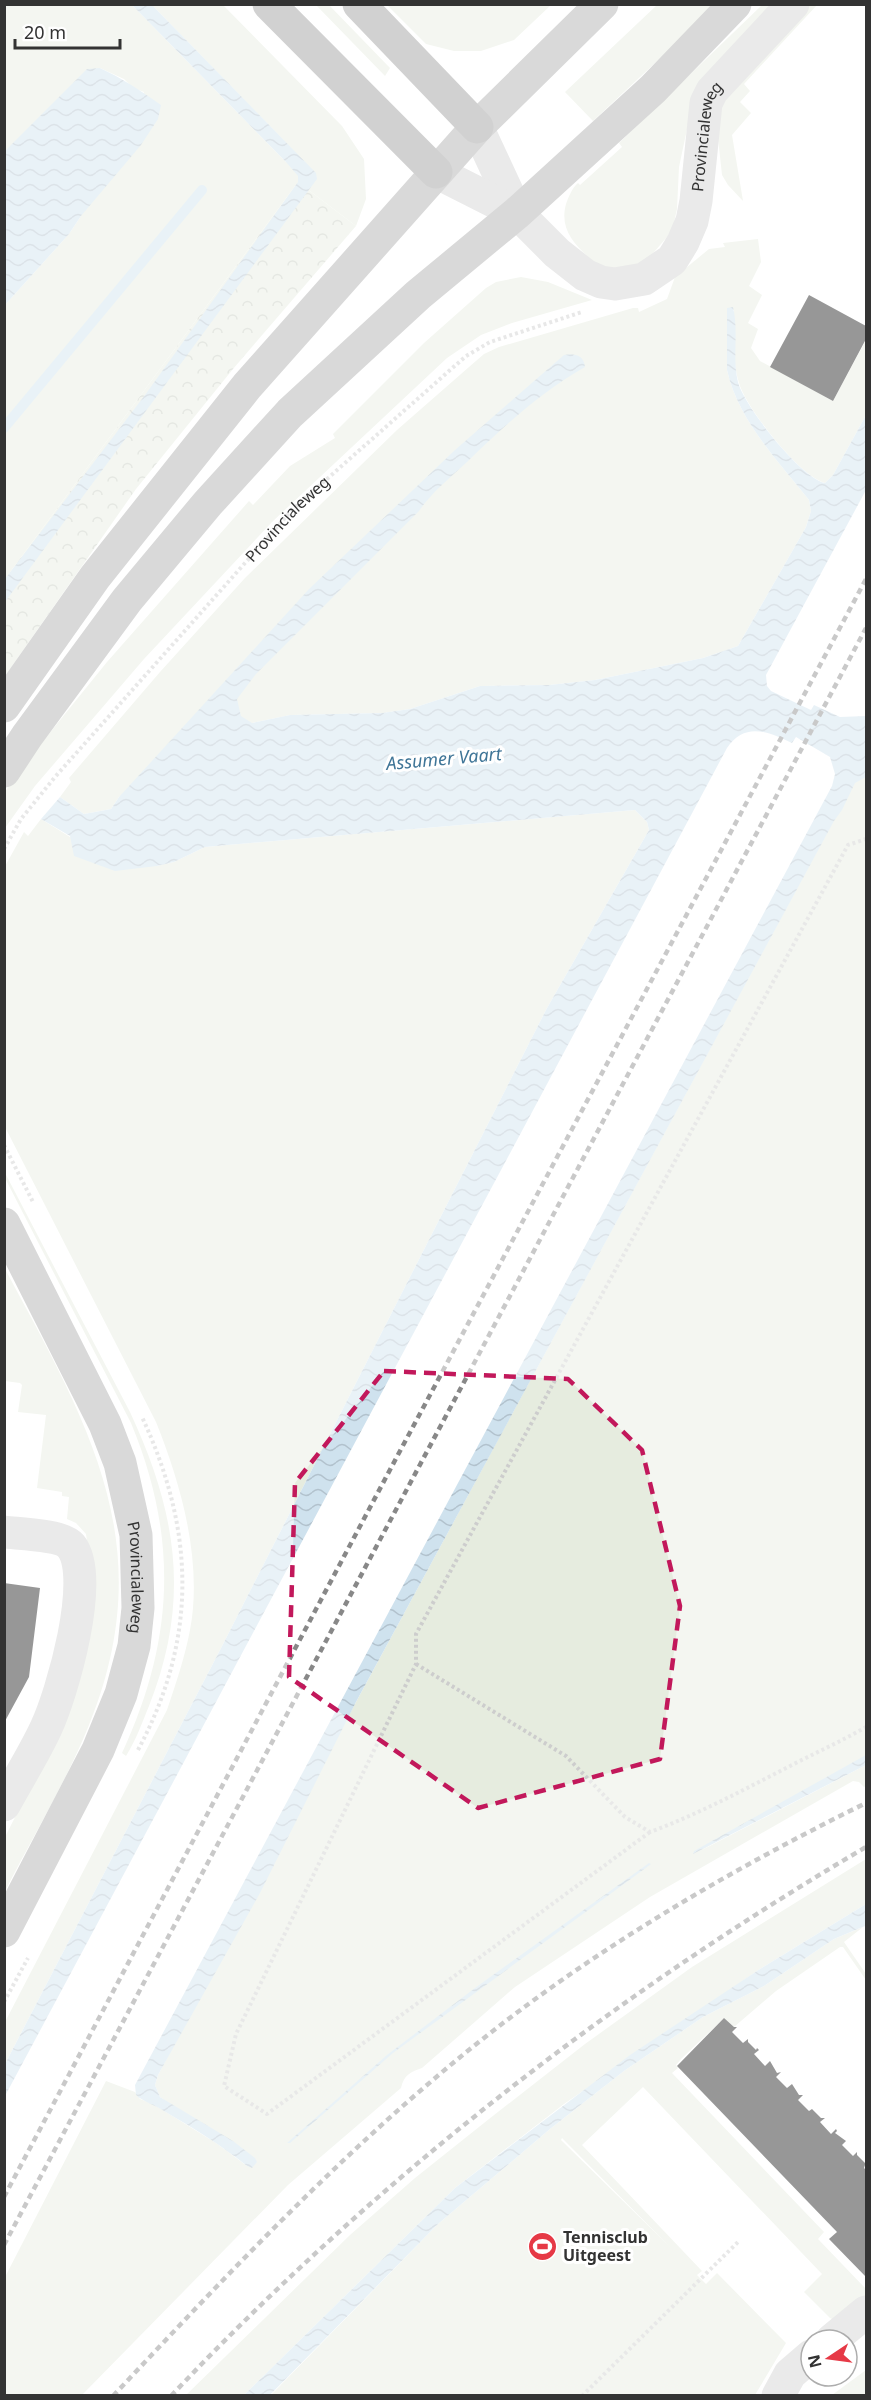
<svg xmlns="http://www.w3.org/2000/svg" width="871" height="2400" font-family="'Noto Sans',sans-serif">
<style>
.green{fill:#e6ecdf;fill-rule:evenodd}
.forest{fill:url(#forest-crowns)}
.water{fill:url(#water-waves)}
.lines{fill:none;stroke-linecap:round;stroke-linejoin:round}
.stream{stroke:#cfe2ee;stroke-width:10}
.building{fill:#1a1a1a}
.path{stroke:#cdcdcd;stroke-width:4;stroke-dasharray:3 3;stroke-linecap:butt}
.street{stroke:#d0d0d0;stroke-width:33}
.primary{stroke:#ababab;stroke-width:33}
.highway{stroke:#9a9a9a;stroke-width:33}
.rail{stroke:#888;stroke-width:4.5;stroke-dasharray:6 4.5;stroke-linecap:butt}
.marked{fill:none;stroke:#c2185b;stroke-width:4.5;stroke-dasharray:12 8;stroke-linejoin:round}
.labels{text-anchor:middle;stroke-width:6;stroke-linejoin:round;paint-order:stroke}
.street-label{font-size:16px;fill:#333;stroke:#fff}
.poi-label{font-size:16px;font-weight:bold;fill:#333;stroke:#fff;text-anchor:start}
.water-label{font-size:18px;font-style:italic;fill:#3f7597;stroke:#fff}
</style>
<defs>
<pattern id="forest-crowns" width="20" height="18" patternUnits="userSpaceOnUse" patternTransform="scale(1.5)"><rect width="20" height="18" fill="#e6ecdf"/><path d="M2 6a3 3 0 1 1 6 0M12 15a3 3 0 1 1 6 0" fill="none" stroke="#c6cbc0"/></pattern>
<pattern id="water-waves" width="16" height="10" patternUnits="userSpaceOnUse" patternTransform="scale(1.5)"><rect width="16" height="10" fill="#cfe2ee"/><path d="M0 5q4-4 8 0t8 0" fill="none" stroke="#b2c2cd"/></pattern>
</defs>
<rect width="100%" height="100%" fill="#fff"/>
<path class="green" d="M5,5h127l154,157 9,-10 -143,-147h71l119,121 22,33 2,40 -10,27 -58,-44 -293,397v-274l64,-71 12,-18 63,-124 -11,-4 -9,-9 -24,-11 -95,83z
M316,5h13l61,63 -5,8z
M387,5h164l-37,35 -33,11h-27l-28,-7z
M657,5h60l-124,116 -28,-29z
M762,5h20l-89,96 -14,66 -2,42 -4,18 -6,10 -18,21 -19,10h-30c-20,-19 -42,-34 -34,-64 3,-8 6,-16 12,-21l2,2 42,-38 -3,-4z
M808,5h9l-73,79 6,7 -10,11 11,11 -19,22 11,66 -15,-16 -6,-10 -4,-37 2,-36z
M758,239l3,23 -12,24 13,9 -14,28 10,6 -7,19 9,13 73,40 33,-61v75l-33,60 -8,8c-25,-6 -79,-75 -86,-100 -7,-22 -5,-50 -5,-73l-7,-2v62c11,50 51,91 82,130l2,11 -5,16 -68,119 -35,12 -108,22 -46,5 -69,1 -70,23 -28,4 -92,2 -38,8 -133,74 -8,12 -27,5 -24,-17 11,-15 -2,-4 91,-106 85,-94 152,-148 72,-63 15,-13 15,-7 134,-39h5l1,4 28,-13 8,-22 34,-28 16,-2 -2,-4z
M521,277l27,5 44,18 -80,23 -31,12 -34,23 -175,164 -128,137 -109,127 -30,42 -1,-35 27,-37 76,-94 142,-161 4,4 37,-39 45,-28 -2,-4 91,-91 62,-55 10,-6z
M866,761v995l-166,95 166,-86v21l-2,1 -5,-5 -6,-1 -203,116 -135,90 -93,81c-12,4 -18,7 -21,20l-113,97 -206,210h-77l-1,-116 102,-198 29,11 5,7 13,5 63,39 31,23 8,-4 -95,-65 -5,-12 3,-10 198,-373z
M635,810l12,12 2,8 -102,178 -327,642 -215,414v-42l162,-312c9,-27 18,-53 23,-80 13,-68 -9,-146 -34,-208l-151,-295 -1,-259 20,-36 4,4 13,-17 29,18 87,29 17,-4 31,-15z
M4,1171l126,241c47,101 61,188 19,294 -7,17 -13,34 -23,50l-4,-3c52,-112 57,-214 9,-330l-126,-245z
M4,1267c84,157 158,278 85,458 -23,57 -56,111 -84,166v-54l45,-89 41,-179 -5,-35 -10,-11 -9,-4 2,-22 -7,-1v-4l-25,-4 9,-73 -28,-3 4,-27 -2,-2 -15,-2z
M866,1859v45l-106,65 -196,135 -109,84 -211,207 -59,1 165,-161 65,-57 74,-59 96,-75 107,-77z
M863,1927l-19,15 22,32v6l-23,-33h-3l-64,44 -42,36 -10,-9 -43,41 -5,6 2,3 -6,5 152,159 -6,7 48,50v9l-32,22 -4,-2 -26,-26 18,-18 -179,-187 -61,58 120,126 -5,4 9,9 11,-11 69,70 -31,52 -485,1 168,-172 112,-95 74,-58 79,-54 61,-31 70,-47zM562,2138l108,109 -109,-107z
M866,2370v25h-34z"/>
<path class="forest" d="M298,182l58,44 -123,143 -97,120 -131,187v-97z"/>
<path class="water" d="M132,5h20l164,168 1,6 -312,423v-23l140,-184 153,-213v-6l-12,-14z
M100,68c22,10 41,23 61,37l-3,14 -17,26 -60,71 -12,18 -64,71v-154l82,-82z
M733,307c6,24 -1,51 5,75 6,24 63,96 87,101l8,-8 33,-60v75l-100,185 1,11 4,5 40,19 3,-5 26,12 26,-1v61l-11,6 -13,27 -8,11 -478,881 -96,191 -102,182 -3,10 5,12 73,44 22,17 2,4 -5,6 -5,-2c-26,-21 -54,-38 -83,-55 -8,-6 -21,-9 -28,-16l-1,-10 697,-1299 3,-12 -5,-17 -34,-20 -4,6c-23,-11 -47,-22 -65,5l-722,1348v-32l215,-414 327,-642 102,-178 -2,-8 -12,-12 -430,37 -31,15 -17,4 -42,5 -41,-15 -4,-20 -29,-17 19,-22 24,17 27,-5 8,-12 190,-208 146,-139 109,-95c10,-2 20,0 21,12 -43,24 -82,60 -118,95 -17,16 -35,30 -48,49l-163,163 -19,25 4,17 11,7 38,-8 92,-2 28,-4 70,-23 69,-1 46,-5 108,-22 35,-12 68,-119 5,-16 -2,-11c-31,-39 -71,-80 -82,-130v-62z
M866,1755v10l-173,89 1,-3z
M649,1863l2,1 -27,20 -231,169 -103,90h-3l100,-88 88,-67z
M866,1904l-1,22 -31,13 -70,47 -61,31 -79,54 -74,58 -112,95 -168,171h-26l211,-207 175,-133 130,-86z"/>
<g class="lines">
<path class="stream" d="M4,428l198,-238"/>
</g>
<path class="building" d="M809,295l57,31v13l-33,62 -63,-34z
M4,1583l36,5 -11,89 -25,46z
M724,2018l10,9h3l-5,5 11,11 5,-4v3l8,8 1,-2 2,2 -5,4 11,12 5,-5 7,12 4,-1 -5,5 11,11 5,-4 7,11h4l-5,5 11,11 3,-2 9,9h4l-5,4 11,12 5,-5 1,2 -2,2 11,8 -4,4 11,11 4,-4v3l8,8 1,-1 -2,6 2,2v107l-37,-38 8,-7 -160,-166z"/>
<g class="lines">
<g class="path">
<path id="s1" d="M4,849l17,-30 34,-42 238,-268 173,-153 24,-14 92,-30"/>
<path d="M4,1145l29,57"/>
<path d="M416,1664l150,92 59,61 25,15c49,-18 95,-43 142,-67 25,-13 50,-24 74,-38"/>
<path d="M138,1750c60,-112 57,-219 4,-333"/>
<path d="M650,1832l-383,282 -43,-28 12,-52 180,-370v-30l432,-789 18,-6"/>
<path d="M4,2002l24,-44"/>
<path d="M582,2396l156,-154"/>
</g>
<g class="street">
<path d="M477,127l40,86"/>
<path id="s2" d="M436,172l81,41 40,40 28,22 16,7 14,2 29,-5 28,-19 11,-18 9,-21 4,-20 10,-98 6,-12 81,-87"/>
<path d="M4,1532c16,2 58,3 67,14 25,31 -9,148 -25,182 -12,26 -28,51 -42,77"/>
<path d="M832,2340l34,-28"/>
<path d="M778,2396l12,-22 21,-18"/>
</g>
<g class="primary">
<path d="M4,706l91,-129 152,-191 230,-259 125,-123"/>
<path d="M4,771l23,-35 100,-136 81,-97 82,-90 128,-118 99,-82 136,-124 82,-85"/>
<path id="s3" d="M4,1224l101,200 15,39 16,72 2,73 -4,38 -13,48 -23,56 -94,181"/>
</g>
<path class="highway" d="M269,4l167,168
M359,4l118,123"/>
<path class="rail" d="M4,2197l388,-731 474,-887
M4,2245l862,-1617
M113,2396c109,-116 217,-231 340,-333 125,-104 267,-188 413,-260
M171,2396c204,-216 440,-399 695,-549"/>
</g>
<path d="M0 0H871V2400H0ZM384,1371l184,8 74,71 38,156 -20,153 -182,49 -189,-131 6,-194z" fill="#fff" fill-opacity=".55" fill-rule="evenodd"/>
<path class="marked" d="M384,1371l184,8 74,71 38,156 -20,153 -182,49 -189,-131 6,-194z"/>
<defs>
<symbol id="stadium-disc" viewBox="-11 -11 22 22"><circle r="9.5" fill="#e63946" stroke="#fff"/><path d="M0-5a6.5 5 0 1 0 0 10a6.5 5 0 1 0 0-10ZM-3.5-1.8h7v3.6h-7Z" fill="#fff"/></symbol>
</defs>
<g fill-rule="evenodd">
<use href="#stadium-disc" x="526" y="2230" width="33" height="33"/>
</g>
<g class="labels">
<g class="street-label">
<text dy="6" stroke="none"><textPath href="#s2" startOffset="408">Provincialeweg</textPath></text>
<text dy="6" stroke="none"><textPath href="#s1" startOffset="436">Provincialeweg</textPath></text>
<text dy="6" stroke="none"><textPath href="#s3" startOffset="382">Provincialeweg</textPath></text>
</g>
<g class="poi-label">
<text x="563" y="2243">Tennisclub<tspan x="563" dy="18">Uitgeest</tspan></text>
</g>
<g class="water-label">
<text transform="translate(444 759) rotate(-5)" y="6">Assumer Vaart</text>
</g>
</g>
<rect width="871" height="2400" fill="none" stroke="#333333" stroke-width="12"/>
<g transform="translate(829 2358) rotate(257)"><circle r="28" fill="#ffffff" stroke="#adadad" stroke-width="1.5"/>
<path d="M0-4.5L10 22L0 15L-10 22Z" fill="#e63946"/>
<text y="-9" font-size="16" font-weight="bold" text-anchor="middle" fill="#333333">N</text>
</g>
<path d="M15 39v9h105v-9" fill="none" stroke="#333333" stroke-width="3"/>
<text x="24" y="39" font-size="18" fill="#333333" stroke="#ffffff" stroke-width="4.5" paint-order="stroke">20 m</text>
</svg>
